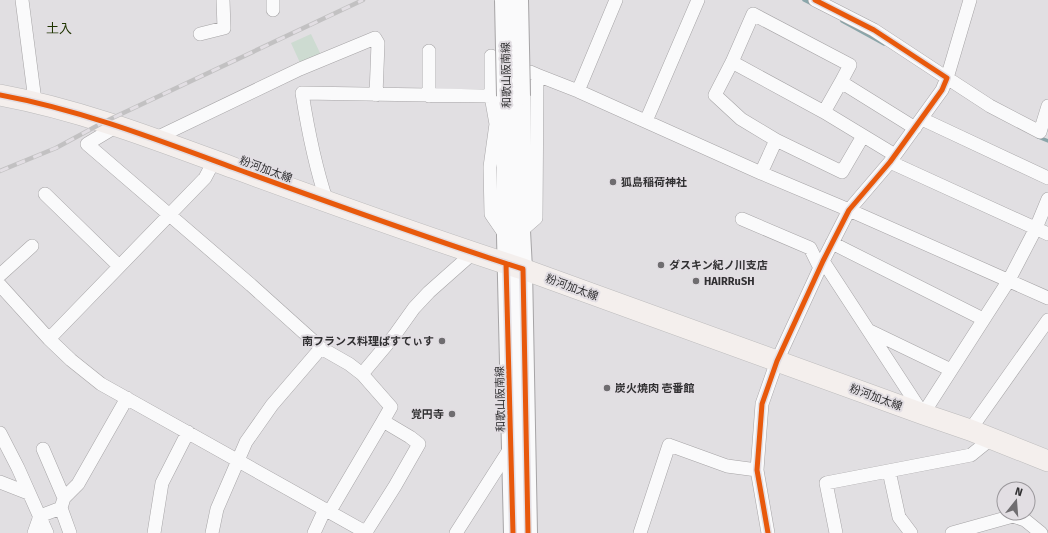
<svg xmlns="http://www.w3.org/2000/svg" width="1048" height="533" font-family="'Fira Sans','Noto Sans JP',sans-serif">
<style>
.green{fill:#cddbd1}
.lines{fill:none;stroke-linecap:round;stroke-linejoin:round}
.stream{stroke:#8aa6aa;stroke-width:3.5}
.street-casing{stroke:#a6a4a6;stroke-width:14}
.secondary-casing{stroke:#a6a4a6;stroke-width:20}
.primary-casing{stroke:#bcbbbc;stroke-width:22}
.street{stroke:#fafafb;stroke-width:13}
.secondary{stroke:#fafafb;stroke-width:18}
.primary{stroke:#f4efed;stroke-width:21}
.rail-casing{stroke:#c2c1c2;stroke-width:4.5}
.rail{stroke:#e2dee3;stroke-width:3;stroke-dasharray:9;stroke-linecap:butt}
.secondary-bridge-casing{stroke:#a6a4a6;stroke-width:20;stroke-linecap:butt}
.secondary-bridge{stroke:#fafafb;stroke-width:18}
.cycleway-casing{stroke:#e2dee3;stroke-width:8}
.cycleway{stroke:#e8590c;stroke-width:5}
.poi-dot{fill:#6f6d70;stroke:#e2dee3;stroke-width:1.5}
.labels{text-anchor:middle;stroke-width:4;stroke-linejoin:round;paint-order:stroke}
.street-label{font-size:11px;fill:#313032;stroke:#e2dee3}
.poi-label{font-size:11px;font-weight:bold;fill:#313032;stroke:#e2dee3;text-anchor:start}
.quarter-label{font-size:13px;fill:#1f3501;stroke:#e2dee3}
</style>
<rect width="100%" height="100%" fill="#e1dfe2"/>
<path class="green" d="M311,34l10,21 -20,10 -10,-22z"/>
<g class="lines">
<path class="stream" d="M804,0l8,4
M842,21l42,23
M1038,137l10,4"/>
<defs>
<path id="street" d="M22,0l12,93 -1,9
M970,0l-23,78 43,28 50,26 8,-26
M273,10v-10
M200,34l24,-6 -1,-28
M429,51v45
M732,62l92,50
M537,75l41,16 183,82 88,37 199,88
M841,82l-17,30 71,43
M578,91l38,-91
M922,119l126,59
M646,121l52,-121
M117,126l-30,18 164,141 70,63 28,16 13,10 29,33 -8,14
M154,139l146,-70 75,-31 3,5 -2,52
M776,140l-35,-21 -26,-24 17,-33 21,-48 97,51 -9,17 74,46
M890,162l158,72
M761,173l15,-33 66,32 21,-36
M45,194l74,72
M327,202c-12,-36 -19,-71 -25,-109l189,3
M742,219l68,29 10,20
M521,231l15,-13 1,-143 -7,-3
M506,236l-15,-22 -1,-47 6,-43 -5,-28v-40l21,9
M832,243l151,76
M823,261l100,153 86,-134 27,-52 12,-29
M0,275l32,-29
M0,285l49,54 22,21 30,24 266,149
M870,331l81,39
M49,339l156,-161 9,-17
M362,374l32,-38 20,-28 15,-16 44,-39
M970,430l78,-110
M0,433l18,35 29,65
M889,471l10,46 12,16
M0,482l28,11
M64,498l14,-14 49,-86
M61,508l9,25
M330,511l53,-90 27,16 9,7 -24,42 -29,46
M34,533l6,-17 21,-8 3,-10 -21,-49
M154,533l8,-50 26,-51
M212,533l5,-24 29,-67 26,-37 49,-57
M314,533l11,-24
M456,533l55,-86
M640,533l29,-88 58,21 30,4
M768,533l-11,-63 5,-66 15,-43 46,-100 26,-51 41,-48 52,-72 5,-12 -73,-48 -59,-30
M836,533l-10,-50 145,-28 21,-17
M952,533l61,-17 12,4 16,13"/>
<path id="secondary" d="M506,96v140l7,297
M521,96v135l2,38 5,264"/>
<path id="primary" d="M0,95c81,15 158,45 234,73 96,35 192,70 289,101l400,145 47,16 78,31"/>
</defs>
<use href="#street" class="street-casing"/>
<use href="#secondary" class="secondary-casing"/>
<use href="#primary" class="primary-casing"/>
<use href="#street" class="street"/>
<use href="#secondary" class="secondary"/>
<use href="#primary" class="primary"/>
<defs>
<path id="rail" d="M0,171l56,-23 48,-26 259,-122"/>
</defs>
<use href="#rail" class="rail-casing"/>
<use href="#rail" class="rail"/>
<defs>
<path id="secondary-bridge" d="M504,0l2,96
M519,0l2,96"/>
</defs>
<use href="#secondary-bridge" class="secondary-bridge-casing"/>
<use href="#secondary-bridge" class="secondary-bridge"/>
<defs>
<path id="cycleway" d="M0,95c81,15 158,45 234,73 96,35 192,70 289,101l5,264
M506,264l7,269
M768,533l-11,-63 5,-66 15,-43 46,-100 26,-51 41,-48 52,-72 5,-12 -73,-48 -59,-30"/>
</defs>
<use href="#cycleway" class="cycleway-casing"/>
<use href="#cycleway" class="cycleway"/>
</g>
<g class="poi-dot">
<circle cx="613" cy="182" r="4"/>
<circle cx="661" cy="265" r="4"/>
<circle cx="696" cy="281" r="4"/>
<circle cx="442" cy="341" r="4"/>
<circle cx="607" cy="388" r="4"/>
<circle cx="452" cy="414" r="4"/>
</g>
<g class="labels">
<g class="street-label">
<text transform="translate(506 75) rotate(-91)" y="4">和歌山阪南線</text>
<text transform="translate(266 169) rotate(20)" y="4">粉河加太線</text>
<text transform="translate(572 287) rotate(20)" y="4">粉河加太線</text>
<text transform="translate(876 397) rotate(20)" y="4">粉河加太線</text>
<text transform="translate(500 399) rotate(-91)" y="4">和歌山阪南線</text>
</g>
<g class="poi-label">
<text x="621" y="186">狐島稲荷神社</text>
<text x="669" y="269">ダスキン紀ノ川支店</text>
<text x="704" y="285">HAIRRuSH</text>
<text x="434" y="345" text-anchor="end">南フランス料理ぱすてぃす</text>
<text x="615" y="392">炭火焼肉 壱番館</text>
<text x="444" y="418" text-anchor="end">覚円寺</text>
</g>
<g class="quarter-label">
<text x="59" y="33">土入</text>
</g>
</g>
<g transform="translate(1016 501) rotate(17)"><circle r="19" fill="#e2dee3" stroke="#9b989c"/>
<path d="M0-3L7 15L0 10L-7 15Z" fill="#6f6d70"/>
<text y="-6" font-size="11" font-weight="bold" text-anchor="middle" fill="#313032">N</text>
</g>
</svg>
